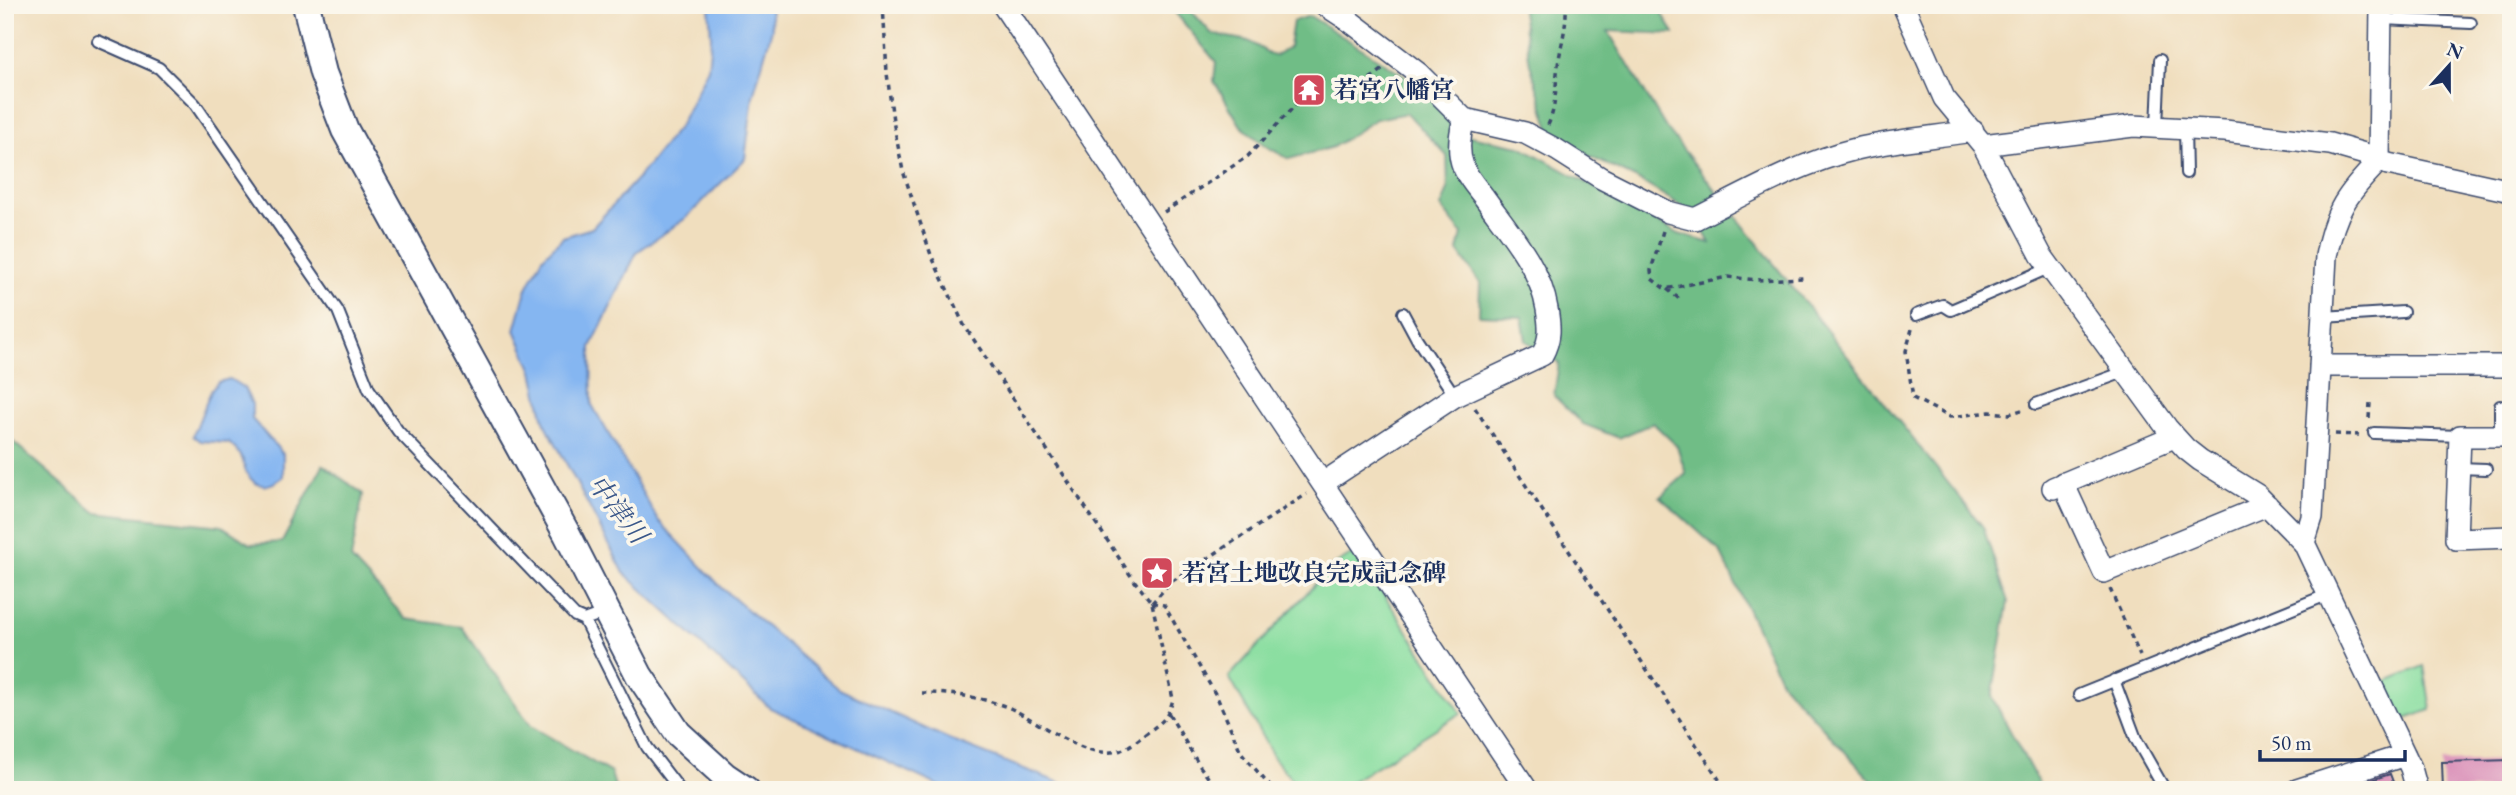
<svg xmlns="http://www.w3.org/2000/svg" width="2516" height="795" font-family="'EB Garamond','Noto Serif JP',serif">
<style>
.green{fill:#8adea0;stroke:#52867f;stroke-width:2}
.forest{fill:#6fbd86;stroke:#457672;stroke-width:2}
.water{fill:#85b6f1;stroke:#5072a8;stroke-width:2}
.building{fill:#dc95bb}
.lines{fill:none;stroke-linecap:round;stroke-linejoin:round}
.service-casing{stroke:#3b496c;stroke-width:14}
.minor-casing{stroke:#3b496c;stroke-width:24}
.tertiary-casing{stroke:#3b496c;stroke-width:30}
.path{stroke:#3b496c;stroke-width:3.5;stroke-dasharray:5 5;stroke-linecap:butt}
.service{stroke:#fff;stroke-width:10}
.minor{stroke:#fff;stroke-width:21}
.tertiary{stroke:#fff;stroke-width:26}
.labels{text-anchor:middle;stroke-width:7;stroke-linejoin:round;paint-order:stroke}
.poi-label{font-size:24px;font-weight:bold;fill:#1b2f5e;stroke:#fbf7ec;text-anchor:start}
.water-label{font-size:26px;font-style:italic;fill:#3b588a;stroke:#fbf7ec}
</style>
<rect width="100%" height="100%" fill="#fbf7ec"/>
<filter id="ink" filterUnits="userSpaceOnUse"><feTurbulence type="fractalNoise" baseFrequency=".0143" numOctaves="2"/><feDisplacementMap in="SourceGraphic" scale="14" xChannelSelector="R" yChannelSelector="G"/><feConvolveMatrix kernelMatrix="1 2 1 2 8 2 1 2 1" color-interpolation-filters="sRGB"/></filter>
<filter id="wash" filterUnits="userSpaceOnUse"><feTurbulence type="fractalNoise" baseFrequency=".00686" numOctaves="4" result="noise"/><feDisplacementMap in="SourceGraphic" scale="28" xChannelSelector="R" yChannelSelector="G"/><feGaussianBlur stdDeviation="1.57" result="paint"/><feColorMatrix in="noise" values="0 0 0 0 0 0 0 0 0 0 0 0 0 0 0 0 0 1.4 0 .05"/><feComposite in="paint" operator="in"/></filter>
<g filter="url(#wash)">
<rect width="100%" height="100%" fill="#f0debe"/>
<path class="green" d="M1356,552l105,161 -123,77h-38l-26,-32 -45,-81 101,-109z
M2424,666l7,44 -35,12 -19,-37z"/>
<path class="forest" d="M1169,5h17l26,29 36,7 26,15 15,-9 4,-26 17,-5 100,63 60,57 50,10 159,88 31,9 -17,-30 -58,-35 -82,-39 -23,-75 -9,-59h137l16,29 -66,-3 58,97 317,399 25,75 -16,95 50,93h-162l-98,-107 -62,-132 -60,-54 26,-23 -9,-28 -24,-23 -34,15 -36,-14 -29,-28 5,-33 -33,-22 -4,-24 -43,-2 1,-32 -22,-32 4,-17 -21,-27 7,-18 -1,-33 -40,-43 -31,6 -43,28 -44,12 -22,-12 -26,-21 -27,-45 2,-19z
M5,435l90,77 127,14 28,18 32,-2 41,-77 40,29 -12,65 55,60 56,8 69,99 80,47 5,17h-611z"/>
<path class="water" d="M709,5h61l2,24 -19,67 -8,63 -59,59 -49,34 -46,95 1,58 66,115 64,68 117,101 116,53 123,48h-130l-178,-82 -146,-135 -80,-152 -11,-50 -18,-41 11,-40 17,-33 20,-20 29,-9 45,-49 43,-54 28,-57 3,-30z
M230,379l14,9 8,16v15l31,35v23c-14,11 -27,13 -37,-5 -2,-5 -2,-11 -5,-16 -3,-5 -8,-9 -12,-13l-29,-2 -7,-5 18,-45 7,-9z"/>
<g id="blocks">
<path class="building" d="M2511,760v30h-68l-1,-28z
M2390,774l6,16h-56z"/>
</g>
</g>
<g filter="url(#ink)">
<use href="#blocks" fill-opacity="0" stroke="#3b496c" stroke-width="2"/>
<g class="lines">
<defs>
<path id="service" d="M2381,19l90,4
M98,41l61,27 36,36 143,207 31,78 29,42 177,185 9,4 22,-8
M2157,126l3,-66
M2185,128l1,45
M1403,313l14,26 38,57
M1916,315l27,-10 8,5 91,-39 7,-6
M2323,317l80,-5
M2036,404l91,-33
M2374,433l86,3
M2500,436v-30
M2458,468l28,1
M584,620l63,127 33,43
M2114,680l22,59 29,51
M2079,695l250,-101"/>
<path id="minor" d="M1003,5l524,785
M1325,5l26,17 67,51 46,46 61,14 32,17 44,28 67,34 27,7c52,-26 104,-56 161,-70 38,-9 78,-12 117,-18
M1903,5l41,93 39,47 58,110 126,173 19,21 14,11 57,35 47,48 107,225 6,22
M1983,145l150,-19 92,5 105,13 38,11 20,9 123,27
M2320,366h191
M2511,436h-51l-4,103 55,-2
M1323,483l132,-87 87,-41c9,-16 8,-28 5,-46 -7,-43 -38,-77 -63,-112 -7,-9 -17,-20 -21,-31 -6,-15 -3,-33 1,-47
M2063,483l41,89 163,-67
M2053,488l114,-48 6,-5
M2304,543l8,-26 14,-261c9,-46 21,-62 53,-95l2,-156
M2297,790l108,-35"/>
<path id="tertiary" d="M306,5l17,68 22,57 222,404 72,141 39,58 47,43 21,14"/>
</defs>
<use href="#service" class="service-casing"/>
<use href="#minor" class="minor-casing"/>
<use href="#tertiary" class="tertiary-casing"/>
<path class="path" d="M418,5v9
M883,5l4,68 6,48 10,50 28,84 33,70 169,254 19,24 21,96c-5,21 -13,24 -29,36 -7,6 -15,12 -23,15 -34,12 -79,-27 -109,-41 -29,-12 -59,-16 -90,-16
M1332,90c21,-3 35,-7 51,-21
M1548,125c9,-20 7,-39 10,-60 3,-20 9,-39 8,-60
M1164,212l84,-56 54,-58
M1663,231l-12,39 1,9 13,10 63,-12 29,3 48,-2
M1667,289l15,12
M1912,329l-6,22 7,47 37,19 40,-5 19,2 16,-5
M1475,408l251,382
M2369,418l1,-15
M2335,434l24,1
M2110,589l30,67
M1152,603l12,2 53,92 24,55 32,38
M1152,603l19,-21 136,-88
M1169,714l30,51 18,25"/>
<use href="#service" class="service"/>
<use href="#minor" class="minor"/>
<use href="#tertiary" class="tertiary"/>
</g>
</g>
<defs>
<symbol id="temple-square" viewBox="-11 -11 22 22"><rect x="-9" y="-9" width="18" height="18" rx="4" fill="#d1495b" stroke="#fbf7ec"/><path d="M0-6L5-2H3V0L6.5 2.5H4V6H1.5V3h-3V6H-4V2.5H-6.5L-3 0V-2H-5Z" fill="#fff"/></symbol>
<symbol id="sight-square" viewBox="-11 -11 22 22"><rect x="-9" y="-9" width="18" height="18" rx="4" fill="#d1495b" stroke="#fbf7ec"/><path d="M0-6L1.8-2.2L6-1.7L2.9 1.2L3.7 5.4L0 3.3L-3.7 5.4L-2.9 1.2L-6-1.7L-1.8-2.2Z" fill="#fff"/></symbol>
</defs>
<g fill-rule="evenodd">
<use href="#temple-square" x="1290" y="71" width="38" height="38"/>
<use href="#sight-square" x="1138" y="554" width="38" height="38"/>
</g>
<g class="labels">
<g class="poi-label">
<text x="1334" y="98">若宮八幡宮</text>
<text x="1182" y="581">若宮土地改良完成記念碑</text>
</g>
<g class="water-label">
<text transform="translate(618 509) rotate(52)" y="9">中津川</text>
</g>
</g>
<rect width="2516" height="795" fill="none" stroke="#fbf7ec" stroke-width="28"/>
<g transform="translate(2449 66) rotate(21)" stroke="#fbf7ec" stroke-width="5" paint-order="stroke">
<path d="M0-5L12 26L0 18L-12 26Z" fill="#1b2f5e"/>
<text y="-10" font-size="19" font-weight="bold" text-anchor="middle" fill="#1b2f5e">N</text>
</g>
<path d="M2260 750v10h145v-10" fill="none" stroke="#1b2f5e" stroke-width="3.5"/>
<text x="2271" y="750" font-size="21" fill="#1b2f5e" stroke="#fbf7ec" stroke-width="5" paint-order="stroke">50 m</text>
</svg>
